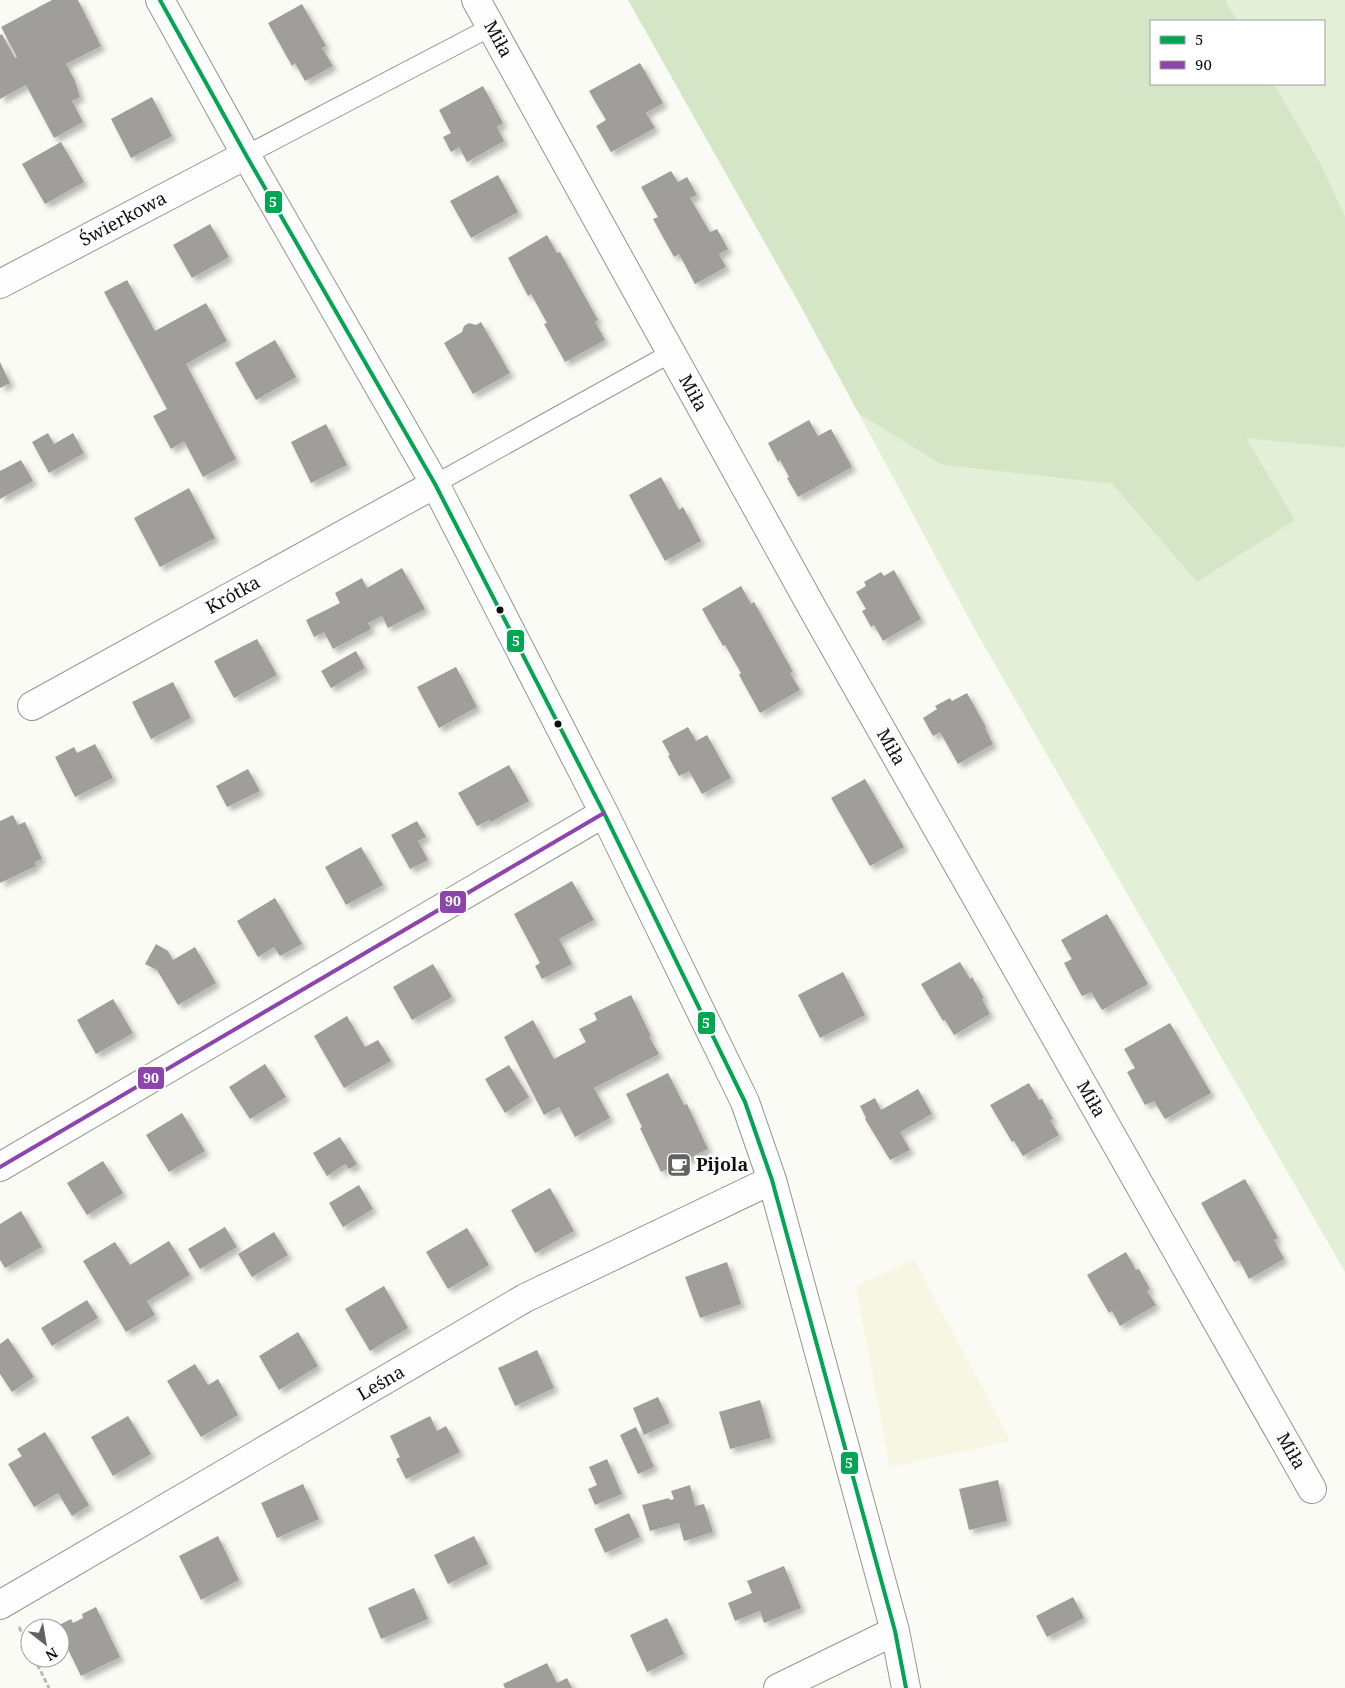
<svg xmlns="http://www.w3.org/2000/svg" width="1345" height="1688" font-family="'Noto Serif',serif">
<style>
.farmland{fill:#f6f6e3}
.green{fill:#e4efd8}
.forest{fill:#d5e6c6}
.building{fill:#9f9e9b;filter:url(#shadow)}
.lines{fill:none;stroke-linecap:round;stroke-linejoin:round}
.service-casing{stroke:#959593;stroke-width:20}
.minor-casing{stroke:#959593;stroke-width:30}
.path{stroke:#b9b9b8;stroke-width:3;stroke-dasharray:5 2.5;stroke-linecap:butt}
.service{stroke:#fefefe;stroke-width:18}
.minor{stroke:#fefefe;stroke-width:28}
.bus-1-casing{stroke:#fff;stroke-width:8}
.bus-2-casing{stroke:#fff;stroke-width:8}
.bus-1{stroke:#00a651;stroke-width:4}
.bus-2{stroke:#8e44ad;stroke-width:4}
.bus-dot{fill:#0f0f0f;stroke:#fff;stroke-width:2}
.labels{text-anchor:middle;stroke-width:5;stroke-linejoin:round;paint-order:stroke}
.street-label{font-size:18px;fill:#0f0f0f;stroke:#fff}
.poi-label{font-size:18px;font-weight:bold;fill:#0f0f0f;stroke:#fff;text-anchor:start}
.line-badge{stroke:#fff;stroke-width:2}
.badge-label{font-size:14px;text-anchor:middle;font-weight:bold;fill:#fff}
</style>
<defs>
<filter id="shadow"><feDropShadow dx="4.5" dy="4.5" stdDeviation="2.5" flood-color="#0004"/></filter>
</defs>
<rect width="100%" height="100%" fill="#fbfbf6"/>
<path class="farmland" d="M914,1260l97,181 -121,26 -34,-181z"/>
<path class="green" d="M1225,0h120v216l-25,-54 -46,-78h50v-63h-86z
M859,414l83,51 170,19 85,98 48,-145 99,11 1,-2v826l-371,-644z"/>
<path class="forest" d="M628,0h597l13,21h-87v63h123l46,78 25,54v230l-1,2 -98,-10 49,82 -98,62 -85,-98 -170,-19 -83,-51 -59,-109z"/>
<path class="building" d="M52,0h26l23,46 -35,18 9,17 5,16 -8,4 11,21 -29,16 -28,-53 -26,14v-64l2,-1 13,24 2,-1 -16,-30z
M302,4l24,42 -4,2 11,18 -28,15 -10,-18 -3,3 -24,-43z
M640,63l23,40 -17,10 9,15 -44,24 -15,-26 10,-6 -17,-29z
M483,86l20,37 -6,4 7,14 -37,21 -8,-15 -8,5 -8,-15 8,-4 -12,-23z
M152,97l20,39 -41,22 -20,-39z
M61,142l23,40 -39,22 -23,-40z
M671,171l7,11 9,-5 10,18 -7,3 20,34 7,-3 11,20 -9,5 7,13 -31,17 -16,-30 -5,3 -21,-38 5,-2 -17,-30z
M498,175l20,37 -47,26 -21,-37z
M210,224l19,33 -37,21 -19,-33z
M547,235l10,18 3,-1 38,68 -3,2 10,18 -40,22 -21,-38 3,-1 -16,-29 -3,2 -20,-38z
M127,280l28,51 51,-28 21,38 -41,23 50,95 -33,18 -19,-36 -13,8 -18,-33 14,-7 -63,-117z
M481,322l29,51 -37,21 -29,-51 18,-11 2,-6 5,-3 7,2z
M275,340l21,37 -40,23 -21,-37z
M0,362l10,21 -10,5z
M809,420l9,16 13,-7 21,38 -54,30 -11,-19 2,-1 -9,-17 -2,2 -10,-19z
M326,424l21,41 -36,18 -20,-41z
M48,433l6,11 19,-11 11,20 -35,20 -17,-31z
M21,460l12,21 -33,18v-28z
M661,477l18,33 4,-3 18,34 -36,20 -36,-66z
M189,488l26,50 -55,29 -26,-49z
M402,568l23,41 -37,19 -6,-12 -14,7 3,6 -38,20 -9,-17 -10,5 -8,-17 34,-17 -5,-10 27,-15 5,10z
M894,570l27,49 -38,22 -9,-16 -3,2 -9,-16 4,-2 -10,-17 10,-6 -2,-4 17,-10 3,4z
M741,586l10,18 3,-2 39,70 -3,1 10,17 -40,23 -21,-38 2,-2 -16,-28 -2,1 -21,-37z
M257,639l20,36 -43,23 -20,-37z
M356,651l9,17 -34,20 -10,-17z
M456,667l21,40 -38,21 -22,-41z
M173,682l18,36 -40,21 -19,-37z
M967,693l19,34 -1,1 8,16 -35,20 -18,-32 -7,4 -10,-18 14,-9 -2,-3 15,-8 2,3z
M688,727l8,14 11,-6 24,43 -29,16 -13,-23 -10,5 -11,-20 2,-1 -8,-14z
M95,744l18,34 -38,19 -20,-40 19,-10 3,6z
M509,765l20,36 -38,21 -2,-2 -12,6 -19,-33z
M248,769l12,22 -33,16 -11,-21z
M865,779l39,68 -34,19 -39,-68z
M13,815l5,10 7,-3 17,37 -7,3 1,4 -36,17v-62z
M417,821l9,16 -8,4 10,19 -18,9 -19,-34z
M361,847l22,38 -37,20 -21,-38z
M572,881l22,39 -35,19 13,25 -30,15 -7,-13 5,-3 -26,-49z
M275,898l27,46 -22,12 -6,-9 -16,10 -21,-36z
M1107,914l41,70 -46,26 -11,-18 -9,4 -9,-16 -9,-17 8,-4 -11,-19z
M156,944l12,7 5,9 22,-13 21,36 -38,22 -21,-35 -12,-6z
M960,962l10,17 2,-2 12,21 -2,1 8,15 -36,21 -9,-15 -2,1 -22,-37z
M433,964l19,33 -40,23 -19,-33z
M843,972l22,43 -45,23 -22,-43z
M631,995l20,41 -2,1 10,17 -65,34 16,30 -35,19 -16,-30 -15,8 -40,-78 29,-17 21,39 32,-17 -7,-13 18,-9 -3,-7z
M113,999l20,34 -37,21 -19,-34z
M347,1016l18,31 13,-7 13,21 -47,27 -30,-52z
M1170,1023l41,70 -46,26 -11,-18 -9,4 -18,-33 8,-4 -11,-19z
M265,1064l21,33 -36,22 -21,-32z
M509,1065l20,32 -24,16 -20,-34z
M668,1073l16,32 3,-1 21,45 -47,23 -21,-44 2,-1 -16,-33z
M1029,1083l10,17 3,-1 11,20 -3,1 9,15 -36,21 -9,-15 -2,1 -22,-37z
M918,1089l14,25 -32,18 10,18 -20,10 -25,-41 1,-1 -6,-12 15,-8 6,12z
M182,1113l23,38 -36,21 -23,-37z
M340,1137l17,27 -8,5 -4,-5 -18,12 -14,-23z
M103,1161l20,32 -36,22 -20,-32z
M1245,1179l33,59 -4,2 10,19 -35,20 -10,-19 -5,2 -33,-59z
M359,1185l14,24 -30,18 -14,-24z
M550,1188l24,43 -39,22 -24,-43z
M21,1211l21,36 -37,21 -5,-8v-36z
M225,1227l12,20 -37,22 -12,-20z
M467,1228l22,37 -41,24 -22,-37z
M274,1232l14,23 -36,22 -14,-23z
M169,1241l21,34 -43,26 8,14 -29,17 -43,-71 32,-19 15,23z
M1126,1252l10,18 3,-1 11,20 -3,2 9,14 -36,21 -8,-15 -3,2 -22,-38z
M727,1262l14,42 -41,14 -15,-41z
M384,1286l24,42 -38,23 -25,-42z
M87,1300l11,18 -46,28 -11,-18z
M298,1332l20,34 -39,24 -20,-34z
M8,1338l26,39 -22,15 -12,-18v-30z
M537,1350l17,38 -39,18 -17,-38z
M195,1364l13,21 10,-6 20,36 -37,22 -34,-56z
M658,1397l12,26 -26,12 -11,-27z
M760,1400l11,38 -41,11 -11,-37z
M128,1416l23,38 -38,22 -22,-39z
M430,1416l7,15 9,-5 14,26 -54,27 -10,-20 4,-2 -10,-21z
M636,1427l18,40 -16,7 -18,-39z
M45,1432l44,73 -17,11 -14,-23 -24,14 -26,-43 14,-8 -5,-7z
M607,1459l15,35 -27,11 -7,-16 9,-4 -8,-18z
M998,1480l9,41 -38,9 -10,-41z
M303,1484l16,35 -42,19 -16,-35z
M690,1485l5,21 9,-2 9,28 -29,9 -5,-18 -29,8 -8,-26 27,-7 1,2 4,-1 -3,-8z
M629,1513l11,24 -35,16 -11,-24z
M218,1536l21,44 -38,20 -22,-44z
M474,1536l14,28 -40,20 -14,-29z
M784,1566l17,42 -37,15 -4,-12 -25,10 -7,-18 24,-10 -5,-12z
M414,1588l14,31 -47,20 -13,-31z
M1073,1597l11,21 -37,19 -11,-21z
M96,1607l24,50 -39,19 -21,-43v-5l-3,-2 14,-7 2,4 10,-5 -1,-4z
M667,1618l17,36 -37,18 -17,-37z
M547,1663l10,20 10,-5 5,10h-67l-2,-4z"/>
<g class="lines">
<defs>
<path id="service" d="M246,155l245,-128
M435,484l236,-131"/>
<path id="minor" d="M160,0l86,155 189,329 169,329 141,289 27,78 123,451 11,57
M476,0l338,611 498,878
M0,284l246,-129
M32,706l403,-222
M0,1167l604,-354
M0,1605l525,-307 247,-118
M778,1688l117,-57"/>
</defs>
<use href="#service" class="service-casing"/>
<use href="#minor" class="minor-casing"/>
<path class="path" d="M19,1627l11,22
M34,1658l15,30"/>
<use href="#service" class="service"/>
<use href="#minor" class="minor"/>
<defs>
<path id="bus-1" d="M160,0l86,155 189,329 169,329 141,289 27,78 123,451 11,57"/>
<path id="bus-2" d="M0,1167l604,-354"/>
</defs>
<use href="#bus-1" class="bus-1-casing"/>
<use href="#bus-2" class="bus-2-casing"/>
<use href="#bus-1" class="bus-1"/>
<use href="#bus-2" class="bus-2"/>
</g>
<defs>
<symbol id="cafe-square" viewBox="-11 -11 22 22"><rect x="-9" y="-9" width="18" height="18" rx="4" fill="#626260" stroke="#fff"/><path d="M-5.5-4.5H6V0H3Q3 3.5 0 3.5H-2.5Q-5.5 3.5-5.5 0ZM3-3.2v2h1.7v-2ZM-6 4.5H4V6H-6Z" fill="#fff"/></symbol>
</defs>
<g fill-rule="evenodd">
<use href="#cafe-square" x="665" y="1151" width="28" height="28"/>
</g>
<g class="bus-dot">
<circle cx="500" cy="610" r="4.5"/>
<circle cx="558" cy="724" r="4.5"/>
</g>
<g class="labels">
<g class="street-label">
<text transform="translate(498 39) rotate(61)" y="6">Miła</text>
<text transform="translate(123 219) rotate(-28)" y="6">Świerkowa</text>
<text transform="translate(693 393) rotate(61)" y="6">Miła</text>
<text transform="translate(233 595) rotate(-29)" y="6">Krótka</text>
<text transform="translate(891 747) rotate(60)" y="6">Miła</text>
<text transform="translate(1091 1099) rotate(60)" y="6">Miła</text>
<text transform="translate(381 1383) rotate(-30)" y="6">Leśna</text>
<text transform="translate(1291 1451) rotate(60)" y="6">Miła</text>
</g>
<g class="poi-label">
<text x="696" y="1171">Pijola</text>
</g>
</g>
<g class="line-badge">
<rect x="264" y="190" width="19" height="24" rx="5" fill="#00a651"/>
<rect x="506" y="629" width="19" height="24" rx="5" fill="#00a651"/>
<rect x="439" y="890" width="28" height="24" rx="5" fill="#8e44ad"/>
<rect x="697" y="1011" width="19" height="24" rx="5" fill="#00a651"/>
<rect x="137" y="1066" width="28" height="24" rx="5" fill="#8e44ad"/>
<rect x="840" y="1451" width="19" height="24" rx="5" fill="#00a651"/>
</g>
<g class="badge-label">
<text x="273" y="207">5</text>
<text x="516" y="646">5</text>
<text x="453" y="906">90</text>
<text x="706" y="1028">5</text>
<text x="151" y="1083">90</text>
<text x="849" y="1468">5</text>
</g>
<rect x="1150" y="20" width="175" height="65" fill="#ffffff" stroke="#9f9f9f"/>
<rect x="1160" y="36" width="25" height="8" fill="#00a651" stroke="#9f9f9f"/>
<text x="1195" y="45" font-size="15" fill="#0f0f0f">5</text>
<rect x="1160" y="61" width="25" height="8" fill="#8e44ad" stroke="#9f9f9f"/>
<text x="1195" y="70" font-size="15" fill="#0f0f0f">90</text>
<g transform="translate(45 1643) rotate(149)"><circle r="24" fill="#ffffff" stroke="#9f9f9f"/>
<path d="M0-4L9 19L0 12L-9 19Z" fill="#626260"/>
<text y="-8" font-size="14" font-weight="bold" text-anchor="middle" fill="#0f0f0f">N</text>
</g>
</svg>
